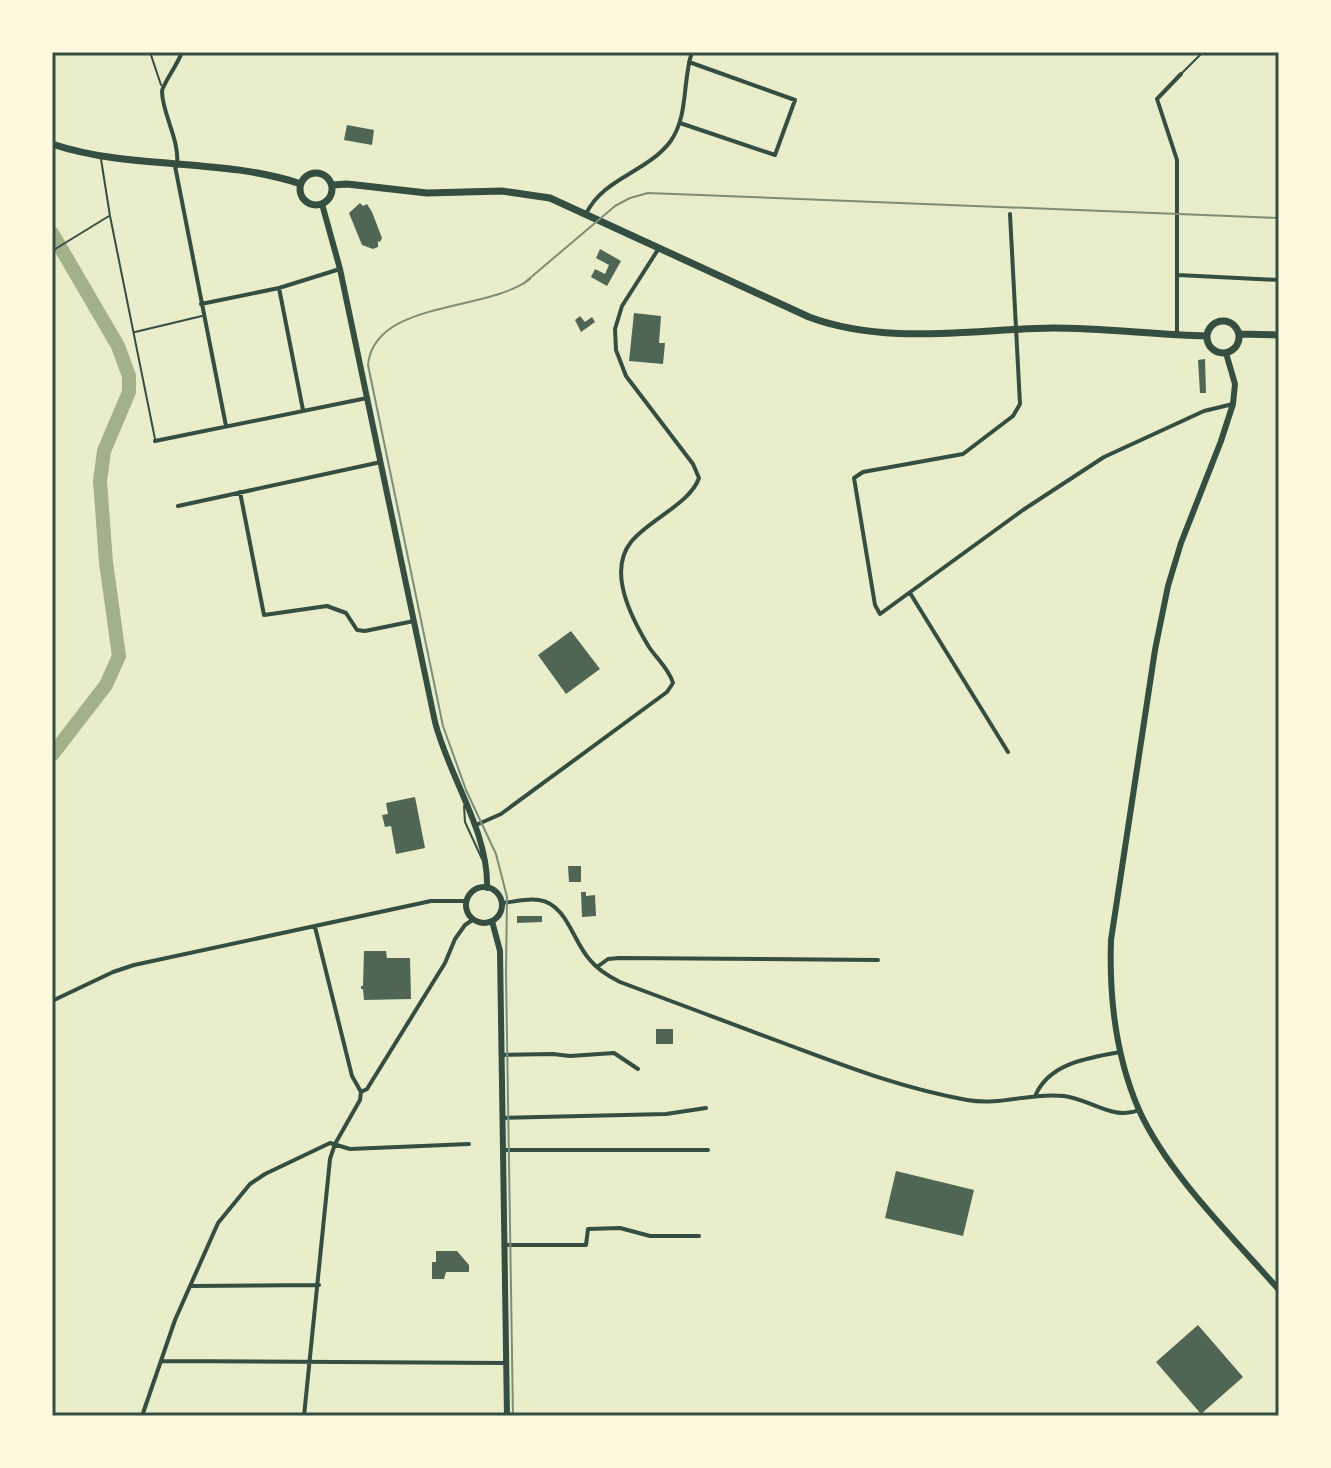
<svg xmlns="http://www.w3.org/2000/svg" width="1331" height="1468" font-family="'DM Sans',sans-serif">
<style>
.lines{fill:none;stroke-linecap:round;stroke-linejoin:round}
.river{stroke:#a3b18a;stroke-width:14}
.building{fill:#4f6655}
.service{stroke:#344e41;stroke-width:2}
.minor{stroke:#344e41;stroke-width:4}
.tertiary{stroke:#344e41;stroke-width:6}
.secondary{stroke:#344e41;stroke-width:6}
.primary{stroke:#344e41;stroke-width:7}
.tram{stroke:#7c8e77;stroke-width:2}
.neatline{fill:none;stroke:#344e41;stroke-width:3}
</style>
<rect width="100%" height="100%" fill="#e9edc9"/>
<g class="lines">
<path class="river" d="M52,233l66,113 11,30v16l-25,59 -4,30 6,81 13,94 -13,29 -54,70"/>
</g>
<path class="building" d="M347,125l27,5 -2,15 -28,-5z
M360,203l3,3 4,-2 5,8 10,26 -2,4 -2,-1v6l-5,2 -11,-4 -13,-32z
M600,249l21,12 -14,25 -16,-9 4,-8 10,5 4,-9 -13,-7z
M634,313l27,3 -2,27h6l-2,21 -34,-3z
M580,316l5,6 7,-5 3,5 -14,10 -6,-12z
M1205,359l1,34h-6l-2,-33z
M571,631l29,38 -34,25 -28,-39z
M415,797l10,51 -29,6 -5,-28 -6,1 -3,-12 6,-1 -2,-11z
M568,866h13v16h-12z
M581,892h5v4l9,-1 1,21 -14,1z
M517,916h25v6l-25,1z
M364,951h22l1,7h23l1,41 -47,1 -1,-11h-2v-3h2z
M656,1029h17v15h-17z
M896,1171l78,19 -11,46 -78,-18z
M436,1251h21l12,14v7h-23l-2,7h-12v-17h4z
M1198,1325l45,52 -42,37 -45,-52z"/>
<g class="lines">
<path class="service" d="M150,52l11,33
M1182,73l21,-21
M101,159l9,57 45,223
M52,251l57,-35
M135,332l67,-16
M464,806l1,16 17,37"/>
<path class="minor" d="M680,123l95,32 20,-55 -106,-38
M175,166l51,260
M177,166c3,-27 -15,-52 -15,-75 1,-7 16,-27 20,-39
M586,214c17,-36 60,-41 84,-72 19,-26 12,-61 22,-90
M1010,214l10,190 -7,12 -50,38 -100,18 -9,6 21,127 5,9 143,-104 81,-53 100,-46 29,-7
M1178,275l101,5
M279,288l24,122
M201,304l78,-16 61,-19
M1177,335v-175l-20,-61 24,-25
M155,441l212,-43
M240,492l24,123 63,-9 19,7 11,17 8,1 49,-10
M178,506l203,-44
M910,593l98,159
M476,825l25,-11 166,-122 6,-9c-4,-14 -16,-24 -24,-36 -17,-28 -42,-75 -18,-105 17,-22 59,-38 68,-64l-6,-14 -67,-88 -10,-26 -1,-21 7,-23 37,-58
M502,903c12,-1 25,-5 37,-3 28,4 34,42 51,60 8,10 18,16 30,22 55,21 111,41 166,62 62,23 115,44 181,56 34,6 64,-8 97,-4 26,3 50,25 75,14
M315,927l37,149 9,16
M597,967l11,-8 11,-1 259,2
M52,1001l61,-29 21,-7 297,-64h36
M501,1055l52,-1 17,2 44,-3 24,16
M1036,1094c15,-32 54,-36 84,-42
M502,1118l164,-4 40,-6
M503,1150h205
M504,1245h82l2,-16 32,-1 30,8h49
M191,1286l128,-1
M162,1361l344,2
M142,1416l33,-96 43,-97 32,-39 15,-10 65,-31 20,6 119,-5
M304,1416l26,-257 5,-15 25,-44 1,-8 6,-3 78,-126 10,-24 10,-14 9,-6"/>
<path class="tertiary" d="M1226,353l9,31 -2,20 -12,37 -40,102 -13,43 -13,64 -44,290c-2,58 5,117 28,170 29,64 93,126 140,180"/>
<path class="secondary" d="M322,204l18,65 95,453c14,55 54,110 52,166
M466 905a18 18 0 1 1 36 0a18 18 0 1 1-36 0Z
M492,921l8,30 7,465"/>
<path class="primary" d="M52,144c81,27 169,13 249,40
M300 189a16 16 0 1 1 32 0a16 16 0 1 1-32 0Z
M332,185l15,-1 80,9 75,-2 48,7 259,119c78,29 163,12 244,11 51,0 103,7 154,8
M1207 337a16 16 0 1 1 32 0a16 16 0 1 1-32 0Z
M1239,334l40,1"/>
<path class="tram" d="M523,284l92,-78 15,-8 18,-5 631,25
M513,1416l-7,-443 1,-76 -11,-43 -30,-64 -23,-64 -75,-361c6,-65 120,-53 162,-86"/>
</g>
<rect width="1331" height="1468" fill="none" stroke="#fefae0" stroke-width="108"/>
<rect x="54" y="54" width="1223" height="1360" class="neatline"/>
</svg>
